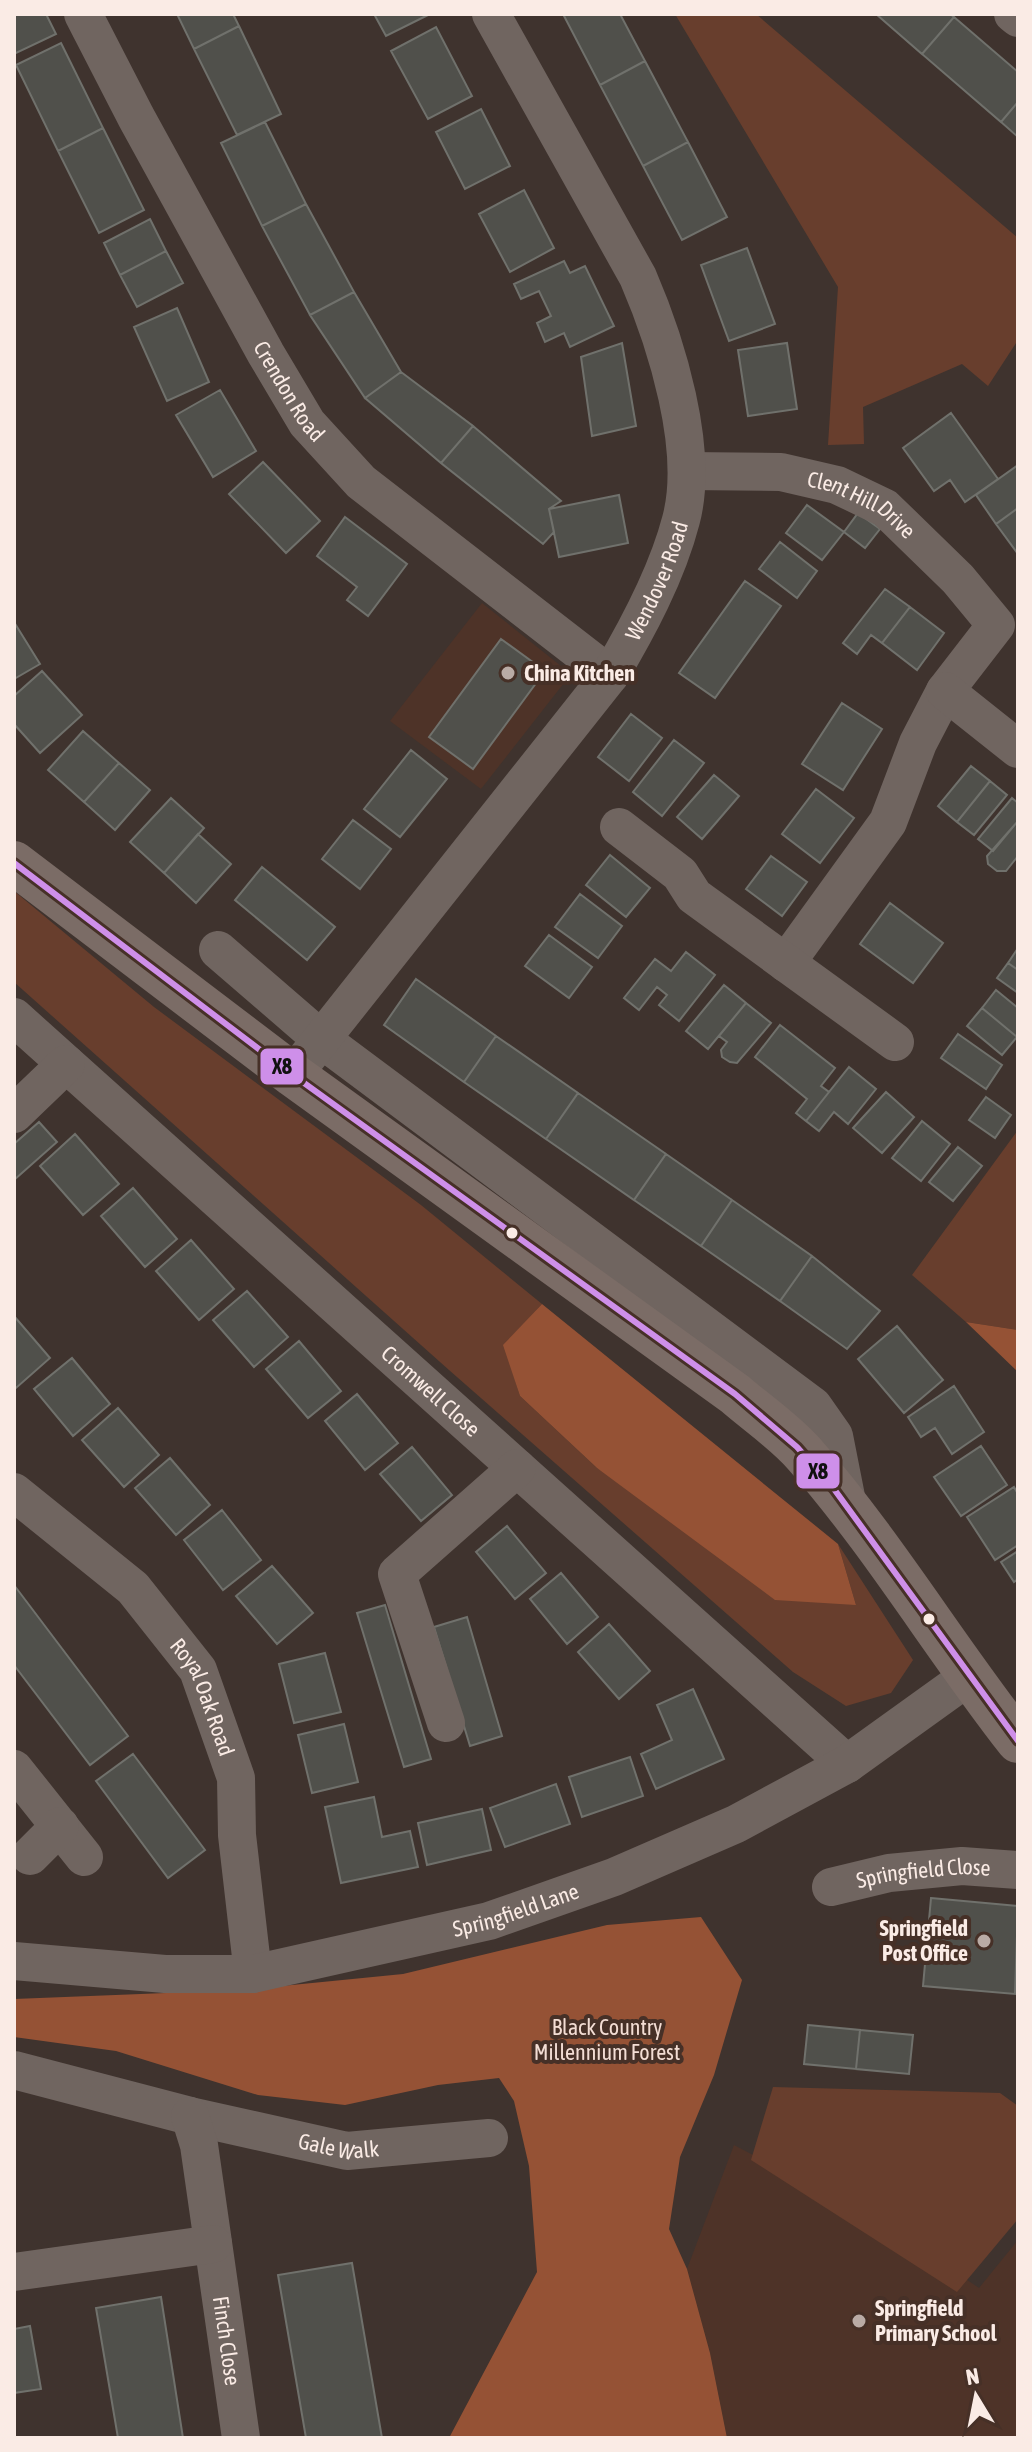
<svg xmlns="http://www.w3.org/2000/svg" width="1032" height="2452" font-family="'Asap Condensed',sans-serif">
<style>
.built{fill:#4e3328}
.green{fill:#683e2d}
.forest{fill:#955235}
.building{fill:#50504b;stroke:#70716c;stroke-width:2}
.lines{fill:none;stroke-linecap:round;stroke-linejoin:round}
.minor{stroke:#706560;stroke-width:38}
.major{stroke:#7b6c66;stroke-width:44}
.bus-1-casing{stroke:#463027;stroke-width:12}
.bus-1{stroke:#ce8fe9;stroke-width:6}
.poi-dot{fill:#b9aba5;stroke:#463027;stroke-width:3}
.bus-dot{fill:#faebe5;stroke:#463027;stroke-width:3}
.labels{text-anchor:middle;stroke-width:8;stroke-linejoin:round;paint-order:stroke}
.street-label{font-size:22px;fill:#faebe5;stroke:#463027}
.poi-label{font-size:22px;font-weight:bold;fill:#faebe5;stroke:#463027;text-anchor:start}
.park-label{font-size:22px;fill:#f3ddd4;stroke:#463027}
.line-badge{stroke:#463027;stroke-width:3}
.pale-badge-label{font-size:22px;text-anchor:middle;font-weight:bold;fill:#111}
</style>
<rect width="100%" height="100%" fill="#3f332e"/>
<path class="built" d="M482,603l89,71 -90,115 -91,-68z
M734,2145l149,78 96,65 39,-48v198h-291l-17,-85 -23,-84z"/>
<path class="green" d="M675,14h81l262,224v102l-30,46 -26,-22 -99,43 1,37 -36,1 10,-158z
M14,891l140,116 267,198 121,99 -38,41 16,51 77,72 259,137 -18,-61 75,116 -22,33 -45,13 -53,-34 -344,-302 -435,-388z
M1018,1130v200l-52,-8 -54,-47z
M773,2087l227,6 18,13v113l-61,73 -206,-132z"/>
<path class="forest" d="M542,1304l296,240 18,61 -81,-5 -178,-132 -77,-72 -17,-51z
M966,1322l52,8v42z
M701,1917l41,63 -28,95 -34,82 -11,72 18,40 23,84 17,85h-278l88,-166 -8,-106 -15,-65 -15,-23 -61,7 -93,20 -87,-10 -142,-44 -102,-14v-38l228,-9 161,-16 204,-49z"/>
<path class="building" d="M14,14h32l10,20 -42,20z
M177,14h56l6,12 -45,23z
M374,14h56l-44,22z
M563,14h57l25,47 -45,24z
M876,14h74l4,3 -32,37z
M954,17l64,55v30l-17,20 -79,-68z
M239,26l42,88 -44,21 -43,-86z
M436,27l36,69 -44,23 -37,-68z
M61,43l42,85 -45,23 -42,-86z
M645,61l43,81 -45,24 -43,-81z
M1018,102v35l-17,-15z
M481,109l29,57 -45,23 -29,-57z
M265,122l41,82 -44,22 -41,-83z
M103,128l41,82 -45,23 -41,-82z
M688,142l39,75 -45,23 -39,-74z
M524,190l30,58 -44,24 -31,-58z
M306,204l48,88 -44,23 -48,-89z
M150,219l16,32 -46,24 -16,-32z
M747,248l28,76 -46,17 -28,-76z
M166,251l17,32 -46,24 -17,-32z
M564,261l6,12 15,-7 29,60 -44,21 -6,-14 -19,9 -8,-19 14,-7 -12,-25 -18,8 -7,-15z
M354,292l47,80 -36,26 -55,-83z
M177,308l32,74 -42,19 -33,-74z
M622,343l14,83 -44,10 -11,-79z
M787,343l10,66 -49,7 -10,-66z
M401,372l72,54 -32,37 -76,-65z
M220,390l36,61 -43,26 -37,-62z
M951,413l47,66 -33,23 -15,-22 -16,11 -31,-43z
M473,426l88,75 -12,8 5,23 -11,12 -102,-81z
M263,462l57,59 -34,32 -57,-59z
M1018,465v43l-22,16 -20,-29z
M619,495l9,48 -69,14 -10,-48z
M807,505l37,27 -22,28 -36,-27z
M1018,508v46l-22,-30z
M858,513l22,16 -15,19 -21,-16z
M345,517l62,47 -39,52 -21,-16 10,-13 -40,-31z
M780,542l37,29 -20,27 -38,-29z
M745,581l36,25 -66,92 -36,-25z
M885,589l25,18 -28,36 -11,-8 -14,19 -14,-11z
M910,607l34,26 -27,37 -35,-27z
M14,622l26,42 -26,15z
M501,639l44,32 -72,98 -44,-32z
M42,671l40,44 -42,38 -26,-29v-28z
M842,703l40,26 -39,61 -41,-26z
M631,714l31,24 -33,43 -31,-24z
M83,731l36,32 -35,39 -36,-32z
M674,740l30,23 -42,53 -29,-24z
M411,750l36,29 -47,58 -36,-28z
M119,763l31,27 -35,40 -31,-28z
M971,766l19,15 -33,41 -19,-16z
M714,775l25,21 -37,43 -25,-22z
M990,781l17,14 -33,40 -17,-13z
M816,789l38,29 -34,45 -38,-29z
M171,798l33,30 -40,45 -34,-31z
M1012,798l6,5v18l-25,30 -15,-12z
M353,820l38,29 -31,40 -38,-30z
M1018,821v35l-12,15h-9l-9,-7 -1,-8z
M198,834l33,30 -35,39 -32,-30z
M610,855l40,33 -24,29 -40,-32z
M771,856l36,26 -25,34 -36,-27z
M262,867l73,60 -28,33 -72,-60z
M580,894l42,32 -24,32 -43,-31z
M890,903l53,40 -30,40 -53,-39z
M549,935l43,32 -23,31 -44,-32z
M1018,948v22l-10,-7z
M686,952l29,23 -36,46 -20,-16 8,-10 -10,-8 -18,23 -15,-12 31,-39 16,12z
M1008,963l10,7v23l-21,-15z
M416,979l80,57 -32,46 -80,-57z
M724,985l22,18 -38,46 -22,-18z
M996,990l22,18 -1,29 -35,-29z
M746,1003l25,20 -34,40 -7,-1 -8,-5 -1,-7 6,-8 -8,-6z
M982,1008l35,29 -15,18 -35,-29z
M780,1025l55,43 -14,18 8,6 -23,29 -10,-8 11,-14 -52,-42z
M958,1034l44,31 -16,24 -45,-31z
M496,1036l82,57 -32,46 -82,-57z
M849,1067l27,22 -28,35 -14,-12 -15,19 -13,-10z
M886,1092l28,25 -32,36 -29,-25z
M578,1093l88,61 -32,46 -88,-61z
M986,1097l25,18 -16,23 -26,-18z
M922,1121l28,23 -29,37 -29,-23z
M39,1122l18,20 -43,38v-36z
M75,1134l44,50 -36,31 -43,-49z
M958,1147l24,19 -29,35 -24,-19z
M666,1154l66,46 -31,46 -67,-46z
M133,1188l44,51 -32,28 -44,-51z
M732,1200l80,56 -32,45 -79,-55z
M191,1240l43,49 -35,31 -43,-49z
M812,1256l68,55 -33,38 -67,-48z
M247,1291l41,46 -34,30 -41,-47z
M14,1316l36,42 -34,30 -2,-2z
M897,1326l46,54 -39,33 -46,-54z
M299,1341l42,50 -33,27 -42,-49z
M72,1358l38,46 -37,32 -39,-47z
M954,1386l30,46 -32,22 -17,-26 -14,9 -13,-20z
M357,1394l41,49 -33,27 -40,-49z
M118,1408l41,47 -35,32 -42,-47z
M981,1446l26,39 -46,31 -27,-39z
M412,1447l40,48 -31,26 -41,-47z
M170,1458l40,47 -34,30 -41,-47z
M1014,1487l4,7v51l-23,15 -28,-43z
M222,1510l39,50 -38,30 -39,-50z
M507,1526l39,47 -31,26 -39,-47z
M1018,1551v28l-4,3 -13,-20z
M272,1566l41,47 -36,31 -41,-48z
M561,1573l37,44 -31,27 -37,-45z
M14,1585l114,151 -38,29 -76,-100z
M385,1605l46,154 -27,8 -47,-154z
M467,1617l35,119 -32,10 -36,-119z
M609,1624l41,47 -31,28 -41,-47z
M325,1653l16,59 -47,11 -15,-59z
M693,1689l31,70 -68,30 -15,-35 31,-14 -15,-35z
M344,1724l14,58 -46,11 -14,-58z
M133,1754l72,96 -37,28 -72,-97z
M630,1757l13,39 -61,21 -13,-40z
M556,1784l14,40 -65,23 -15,-39z
M374,1797l8,40 28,-6 8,36 -77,16 -16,-76z
M482,1809l9,41 -64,15 -9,-42z
M931,1898l87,8 -3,88 -92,-8z
M808,2025l52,5 -4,39 -52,-5z
M860,2030l53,5 -4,39 -53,-5z
M352,2263l30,175h-76l-28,-163z
M161,2297l22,141h-65l-22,-130z
M30,2326l11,63 -27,4v-64z"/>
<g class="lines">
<g class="minor">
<path id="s1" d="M83,14l53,103 130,237 41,69 54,59 249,193"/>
<path d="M1013,14l5,4"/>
<path id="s2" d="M687,471l94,1 56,13 48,23 73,71 38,46 -51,66 -27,52 -30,79 -102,141"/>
<path d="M945,691l73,58"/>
<path d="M619,827l61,47 14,22 201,146"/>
<path d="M218,950l103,89 492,367 21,30 14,71"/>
<path id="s3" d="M14,1017l833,747"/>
<path id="s4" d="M293,1075l317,-400c28,-47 57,-101 71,-155 19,-71 -15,-178 -43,-243l-147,-263"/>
<path d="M14,1114l52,-50"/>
<path id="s5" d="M14,1492l119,96 65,82 38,108 1,57 16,139"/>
<path d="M446,1723l-49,-149 120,-106"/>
<path d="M14,1769l70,88"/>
<path d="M30,1856l30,-30"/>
<path id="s6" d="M831,1887l58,-14 73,-7 56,4"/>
<path id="s7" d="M14,1961l151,13h88l236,-53 125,-44 122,-53 111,-60 121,-87"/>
<path id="s8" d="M14,2070l176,46 157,35 142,-13"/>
<path id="s9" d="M190,2116l9,29 42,293"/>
<path d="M14,2272l199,-28"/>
</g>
<path class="major" d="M14,863l279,212 442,319c23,20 50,38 70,61 78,89 140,193 213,286"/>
<defs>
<path id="bus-1" d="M14,863l279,212 442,319 62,53 37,42 184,252"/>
</defs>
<use href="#bus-1" class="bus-1-casing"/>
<use href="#bus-1" class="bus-1"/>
</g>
<g class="poi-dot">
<circle cx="508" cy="673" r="8"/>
<circle cx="984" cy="1941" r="8"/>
<circle cx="859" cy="2321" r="8"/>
</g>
<g class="bus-dot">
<circle cx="512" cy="1233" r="7"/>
<circle cx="929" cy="1619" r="7"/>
</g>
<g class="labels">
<g class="street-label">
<text dy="8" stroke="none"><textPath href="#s1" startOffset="430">Crendon Road</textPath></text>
<text dy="8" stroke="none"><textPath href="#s2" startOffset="182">Clent Hill Drive</textPath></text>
<text dy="8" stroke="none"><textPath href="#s4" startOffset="616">Wendover Road</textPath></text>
<text dy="8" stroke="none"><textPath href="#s3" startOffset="560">Cromwell Close</textPath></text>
<text dy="8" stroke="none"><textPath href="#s5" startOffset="284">Royal Oak Road</textPath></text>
<text dy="8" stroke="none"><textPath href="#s6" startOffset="94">Springfield Close</textPath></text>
<text dy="8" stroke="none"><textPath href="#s7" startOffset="510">Springfield Lane</textPath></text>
<text dy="8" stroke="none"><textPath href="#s8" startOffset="334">Gale Walk</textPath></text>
<text dy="8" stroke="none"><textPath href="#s9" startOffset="228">Finch Close</textPath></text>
</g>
<g class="poi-label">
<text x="524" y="681">China Kitchen</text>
<text x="968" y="1936" text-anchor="end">Springfield<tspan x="968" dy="25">Post Office</tspan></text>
<text x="875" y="2316">Springfield<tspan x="875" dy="25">Primary School</tspan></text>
</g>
<g class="park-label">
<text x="607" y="2035">Black Country<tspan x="607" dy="25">Millennium Forest</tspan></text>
</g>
</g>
<g class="line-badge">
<rect x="259" y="1047" width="46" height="39" rx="8" fill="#ce8fe9"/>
<rect x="795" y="1452" width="46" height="38" rx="8" fill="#ce8fe9"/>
</g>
<g class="pale-badge-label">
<text x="282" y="1074">X8</text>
<text x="818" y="1479">X8</text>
</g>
<rect width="1032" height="2452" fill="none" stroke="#faebe5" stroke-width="32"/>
<g transform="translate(976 2396) rotate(350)" stroke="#463027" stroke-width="6" paint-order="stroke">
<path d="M0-6L14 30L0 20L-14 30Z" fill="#faebe5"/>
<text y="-12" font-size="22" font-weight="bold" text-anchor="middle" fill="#faebe5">N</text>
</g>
</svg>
